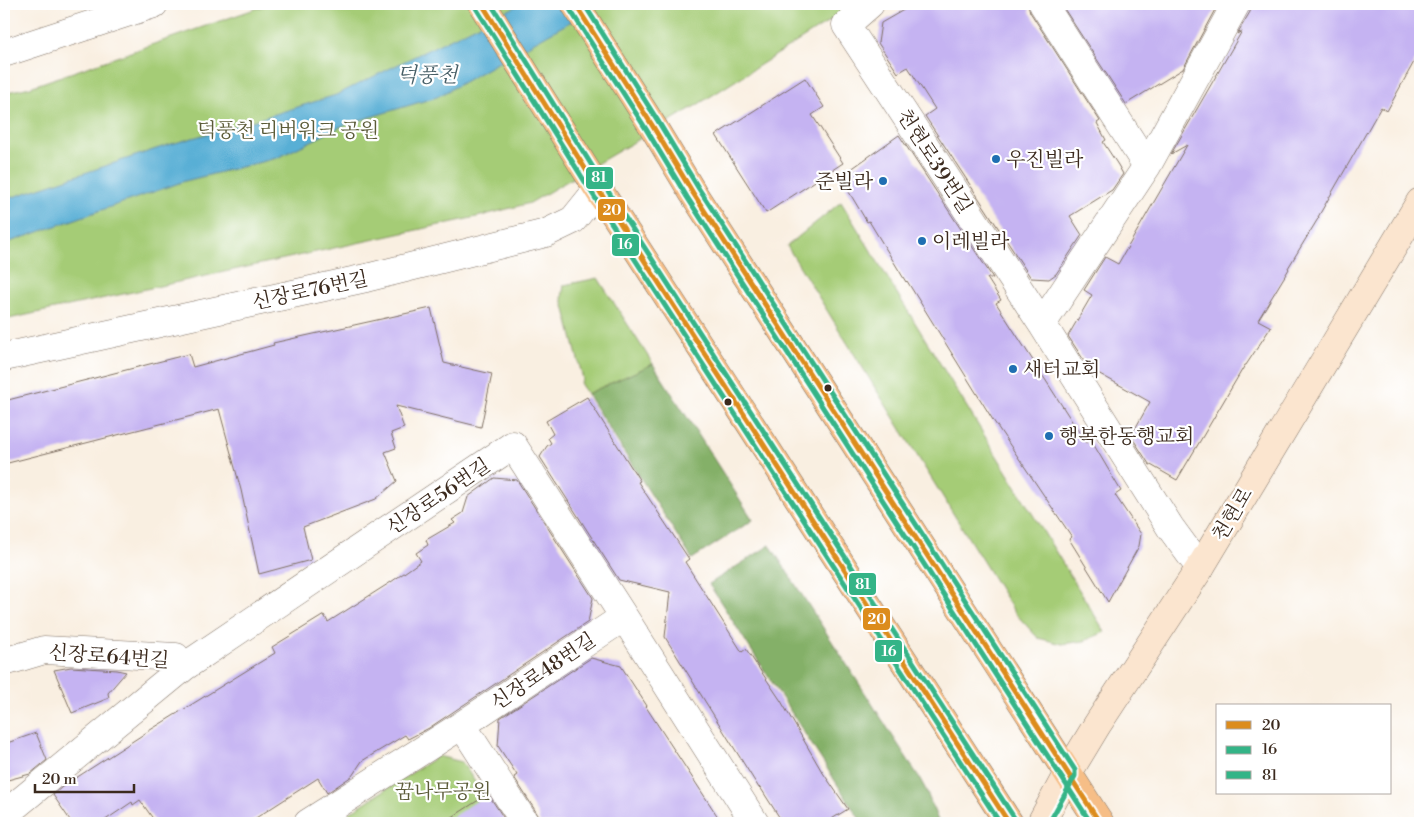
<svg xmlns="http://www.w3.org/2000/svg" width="1424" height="827" font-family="'Libre Bodoni','Noto Serif KR',serif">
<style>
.green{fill:#a5cc76;stroke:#707b4a}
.forest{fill:#84b067;stroke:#606d42}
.water{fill:#58afd5;stroke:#4a6c7a}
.building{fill:#c5b3f2}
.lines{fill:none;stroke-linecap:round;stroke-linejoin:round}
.minor-casing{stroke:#7e6f62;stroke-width:29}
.secondary-casing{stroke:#7e6f62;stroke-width:29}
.primary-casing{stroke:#7e6f62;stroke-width:29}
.minor{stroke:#fff;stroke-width:28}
.secondary{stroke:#fbe5cf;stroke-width:28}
.primary{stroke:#f6be87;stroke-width:28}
.bus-1-casing{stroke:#fff;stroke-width:9}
.bus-2-casing{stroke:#fff;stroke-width:9}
.bus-3-casing{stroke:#fff;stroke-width:9}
.bus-1{stroke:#dc8c1c;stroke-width:5}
.bus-2{stroke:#34b487;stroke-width:5}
.bus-3{stroke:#34b487;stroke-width:5}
.poi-dot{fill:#1f6fb2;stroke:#fff;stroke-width:2}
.bus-dot{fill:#3b2a1e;stroke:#fff;stroke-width:2}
.labels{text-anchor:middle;stroke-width:4.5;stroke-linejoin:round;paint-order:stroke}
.park-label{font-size:20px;fill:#5b5b38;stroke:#fff}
.poi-label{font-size:20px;fill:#3b2a1e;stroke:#fff;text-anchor:start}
.street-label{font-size:20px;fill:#3b2a1e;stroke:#fff}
.water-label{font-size:21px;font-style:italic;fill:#475f67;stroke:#fff}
.line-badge{stroke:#fff;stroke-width:2}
.badge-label{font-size:14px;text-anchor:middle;font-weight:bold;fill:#fff}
</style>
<rect width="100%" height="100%" fill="#fff"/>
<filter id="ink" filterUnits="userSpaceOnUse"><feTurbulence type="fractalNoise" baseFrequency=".02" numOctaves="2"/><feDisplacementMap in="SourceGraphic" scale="10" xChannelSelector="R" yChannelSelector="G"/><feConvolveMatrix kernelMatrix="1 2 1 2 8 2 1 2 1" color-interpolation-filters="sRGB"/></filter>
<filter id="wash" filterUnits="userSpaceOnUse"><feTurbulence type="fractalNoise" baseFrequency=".0096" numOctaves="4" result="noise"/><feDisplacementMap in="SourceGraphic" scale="20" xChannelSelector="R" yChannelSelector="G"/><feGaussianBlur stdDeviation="1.12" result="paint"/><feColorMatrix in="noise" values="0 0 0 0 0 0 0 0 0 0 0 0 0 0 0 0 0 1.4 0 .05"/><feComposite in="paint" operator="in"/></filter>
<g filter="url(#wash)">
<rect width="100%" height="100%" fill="#f9efe1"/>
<path class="green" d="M269,4h584l-12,10 -144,91 -167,98 -49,13 -477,104v-227l26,-6z
M841,202l264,430 -21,9 -22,3 -24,-6 -23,-25 -228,-367z
M598,278l55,86 -66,30 -7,-11 3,-4 -21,-81 2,-13z
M438,756l24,6 40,61h-169z"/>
<path class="forest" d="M653,364l100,156 -61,39 -105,-165z
M770,545l149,232 7,13 13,33h-77l-153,-239z"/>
<path class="water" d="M521,4h81l-165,93 -93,28 -67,33 -92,23 -181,63v-44l164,-55 91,-26 77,-24z"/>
<g id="blocks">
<path class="building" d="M914,4h114l2,8 70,109 -3,2 9,17 -3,2 15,23 5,9 -11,16 -42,26 12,19 -26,39 -7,5 -18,-1 -106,-162 10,-7 -27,-42 -10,6 -20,-30 3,-20z
M1061,4h157l-35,65 -57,35z
M1252,4h168v47l-33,60 -6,-4 -63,110h1l-31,51 1,1 -31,51 13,7 -25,38h-1l-68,115 -28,-16 -18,-28 19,-34 -61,-34 -21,-32 24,-41 -8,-5 21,-33 13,7 69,-119 -16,9 71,-123 -5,3 13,-22z
M805,78l19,29 -12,8 31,48 -77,50 -50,-78z
M899,135l94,143h-6l14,22 -5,3 90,140 5,-3 30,51 -6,4 26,39 -2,12 -31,56 -39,-63 3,-2 -79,-117 -86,-139 -1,1 -37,-61 -2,1 -27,-45z
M431,308l13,55 48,11 -11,53 -85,-21 8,22 -13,5 5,15 -11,4 12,29 -21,18 -73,28 8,33 -52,14 -18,-84 -22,-81 -215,55v-63l185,-47 4,13 81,-22 -1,-2z
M587,397l53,84 -2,1 51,77 -4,3 57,90 4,-3 35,52 40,69 27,39 -23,14h-42l-23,-36 -1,1 -94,-151 5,-45 -51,-12 -79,-123 7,-11 4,-3 -3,-5 5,-4 -7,-13z
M494,478l23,2 76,118 -5,24 -159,106 -21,11 -3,-4 -43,26 -10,15 -25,17 -9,-15 -70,45h-92l-16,-23 -7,5 -1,-3 -31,21h-29l-19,-28 9,-8 85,-55 128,-79 -3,-6 52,-32 4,7 63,-40 30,-21 -5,-8 12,-8 -2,-5 29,-17 -3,-3 11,-7 5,-16z
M591,658l30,8 26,40 -1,1 76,116h-182l-2,-8 -24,-38 3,-2 -19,-29 2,-28z
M71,667l46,3 9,2 -18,21 1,5 -37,15 -18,-43z
M36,733l11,27 -17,14 -26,7v-37z
M488,794l19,29h-64z"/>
</g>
</g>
<g filter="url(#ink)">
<use href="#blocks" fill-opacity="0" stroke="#7e6f62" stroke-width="1"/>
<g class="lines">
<defs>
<path id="minor" d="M870,4l-24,21 196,299 128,203 30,41
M1043,4l104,162
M4,53l150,-49
M1042,324l105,-158 89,-162
M4,357l362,-79 180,-45 27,-13 25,-31
M4,662l40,-12 132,7 8,10
M462,725l63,98
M4,815l180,-148 329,-222 111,172 131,206
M308,823l154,-98 162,-108"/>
<path id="secondary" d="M1041,823l27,-50 29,-48 103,-157 220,-366"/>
<path id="primary" d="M482,4l116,185 411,634
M575,4l77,121 41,68 407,630"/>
</defs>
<use href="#minor" class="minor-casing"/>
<use href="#secondary" class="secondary-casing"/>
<use href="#primary" class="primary-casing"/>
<use href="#minor" class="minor"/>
<use href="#secondary" class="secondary"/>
<use href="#primary" class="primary"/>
<defs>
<path id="bus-1" d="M482,4l116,185 411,634
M575,4l77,121 41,68 407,630"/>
<path id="bus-2" d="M476,8l116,185 408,630
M569,8l77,121 41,68 404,626"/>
<path id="bus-3" d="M491,4l113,181 411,634
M584,4l74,117 41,68 376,581v6l-26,47"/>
</defs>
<use href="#bus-1" class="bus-1-casing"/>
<use href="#bus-2" class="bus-2-casing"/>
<use href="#bus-3" class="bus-3-casing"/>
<use href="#bus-1" class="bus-1"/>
<use href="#bus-2" class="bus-2"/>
<use href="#bus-3" class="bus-3"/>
</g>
</g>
<g class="poi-dot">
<circle cx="996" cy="159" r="5"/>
<circle cx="883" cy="181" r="5"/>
<circle cx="922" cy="241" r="5"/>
<circle cx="1013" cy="369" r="5"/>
<circle cx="1049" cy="436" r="5"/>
</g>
<g class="bus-dot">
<circle cx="828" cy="388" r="4.5"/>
<circle cx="728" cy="402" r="4.5"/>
</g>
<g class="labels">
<g class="park-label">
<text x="288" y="137">덕풍천 리버워크 공원</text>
<text x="443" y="798">꿈나무공원</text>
</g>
<g class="poi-label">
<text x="1006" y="166">우진빌라</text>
<text x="873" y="188" text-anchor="end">준빌라</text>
<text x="932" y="248">이레빌라</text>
<text x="1023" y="376">새터교회</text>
<text x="1059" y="443">행복한동행교회</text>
</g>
<g class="street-label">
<text transform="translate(935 161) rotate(57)" y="7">천현로39번길</text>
<text transform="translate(310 290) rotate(-12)" y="7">신장로76번길</text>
<text transform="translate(438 496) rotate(-34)" y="7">신장로56번길</text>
<text transform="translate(1232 514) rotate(-59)" y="7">천현로</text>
<text transform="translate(109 656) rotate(4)" y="7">신장로64번길</text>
<text transform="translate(543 671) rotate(-34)" y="7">신장로48번길</text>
</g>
<g class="water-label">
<text x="427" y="82">덕풍천</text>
</g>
</g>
<g class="line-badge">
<rect x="585" y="166" width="29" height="24" rx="5" fill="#34b487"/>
<rect x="597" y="198" width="29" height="24" rx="5" fill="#dc8c1c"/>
<rect x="611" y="233" width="29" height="24" rx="5" fill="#34b487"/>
<rect x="848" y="572" width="29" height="24" rx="5" fill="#34b487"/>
<rect x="862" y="607" width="29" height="24" rx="5" fill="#dc8c1c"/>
<rect x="874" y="639" width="29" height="24" rx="5" fill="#34b487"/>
</g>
<g class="badge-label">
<text x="599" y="182">81</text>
<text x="612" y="215">20</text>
<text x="625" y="249">16</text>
<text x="863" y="589">81</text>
<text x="877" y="624">20</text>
<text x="889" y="656">16</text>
</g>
<rect width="1424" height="827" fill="none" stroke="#fff" stroke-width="20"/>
<rect x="1216" y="704" width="175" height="90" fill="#ffffff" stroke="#b1aaa5"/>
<rect x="1226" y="721" width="25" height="8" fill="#dc8c1c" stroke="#b1aaa5"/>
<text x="1262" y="730" font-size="15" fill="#3b2a1e">20</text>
<rect x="1226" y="746" width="25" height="8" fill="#34b487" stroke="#b1aaa5"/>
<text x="1262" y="754" font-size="15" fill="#3b2a1e">16</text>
<rect x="1226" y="771" width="25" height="8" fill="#34b487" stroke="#b1aaa5"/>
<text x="1262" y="780" font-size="15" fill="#3b2a1e">81</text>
<path d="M35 784v8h99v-8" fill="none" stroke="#3b2a1e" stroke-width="2.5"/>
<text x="42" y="784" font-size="15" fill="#3b2a1e" stroke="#ffffff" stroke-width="4" paint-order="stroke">20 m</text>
</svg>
